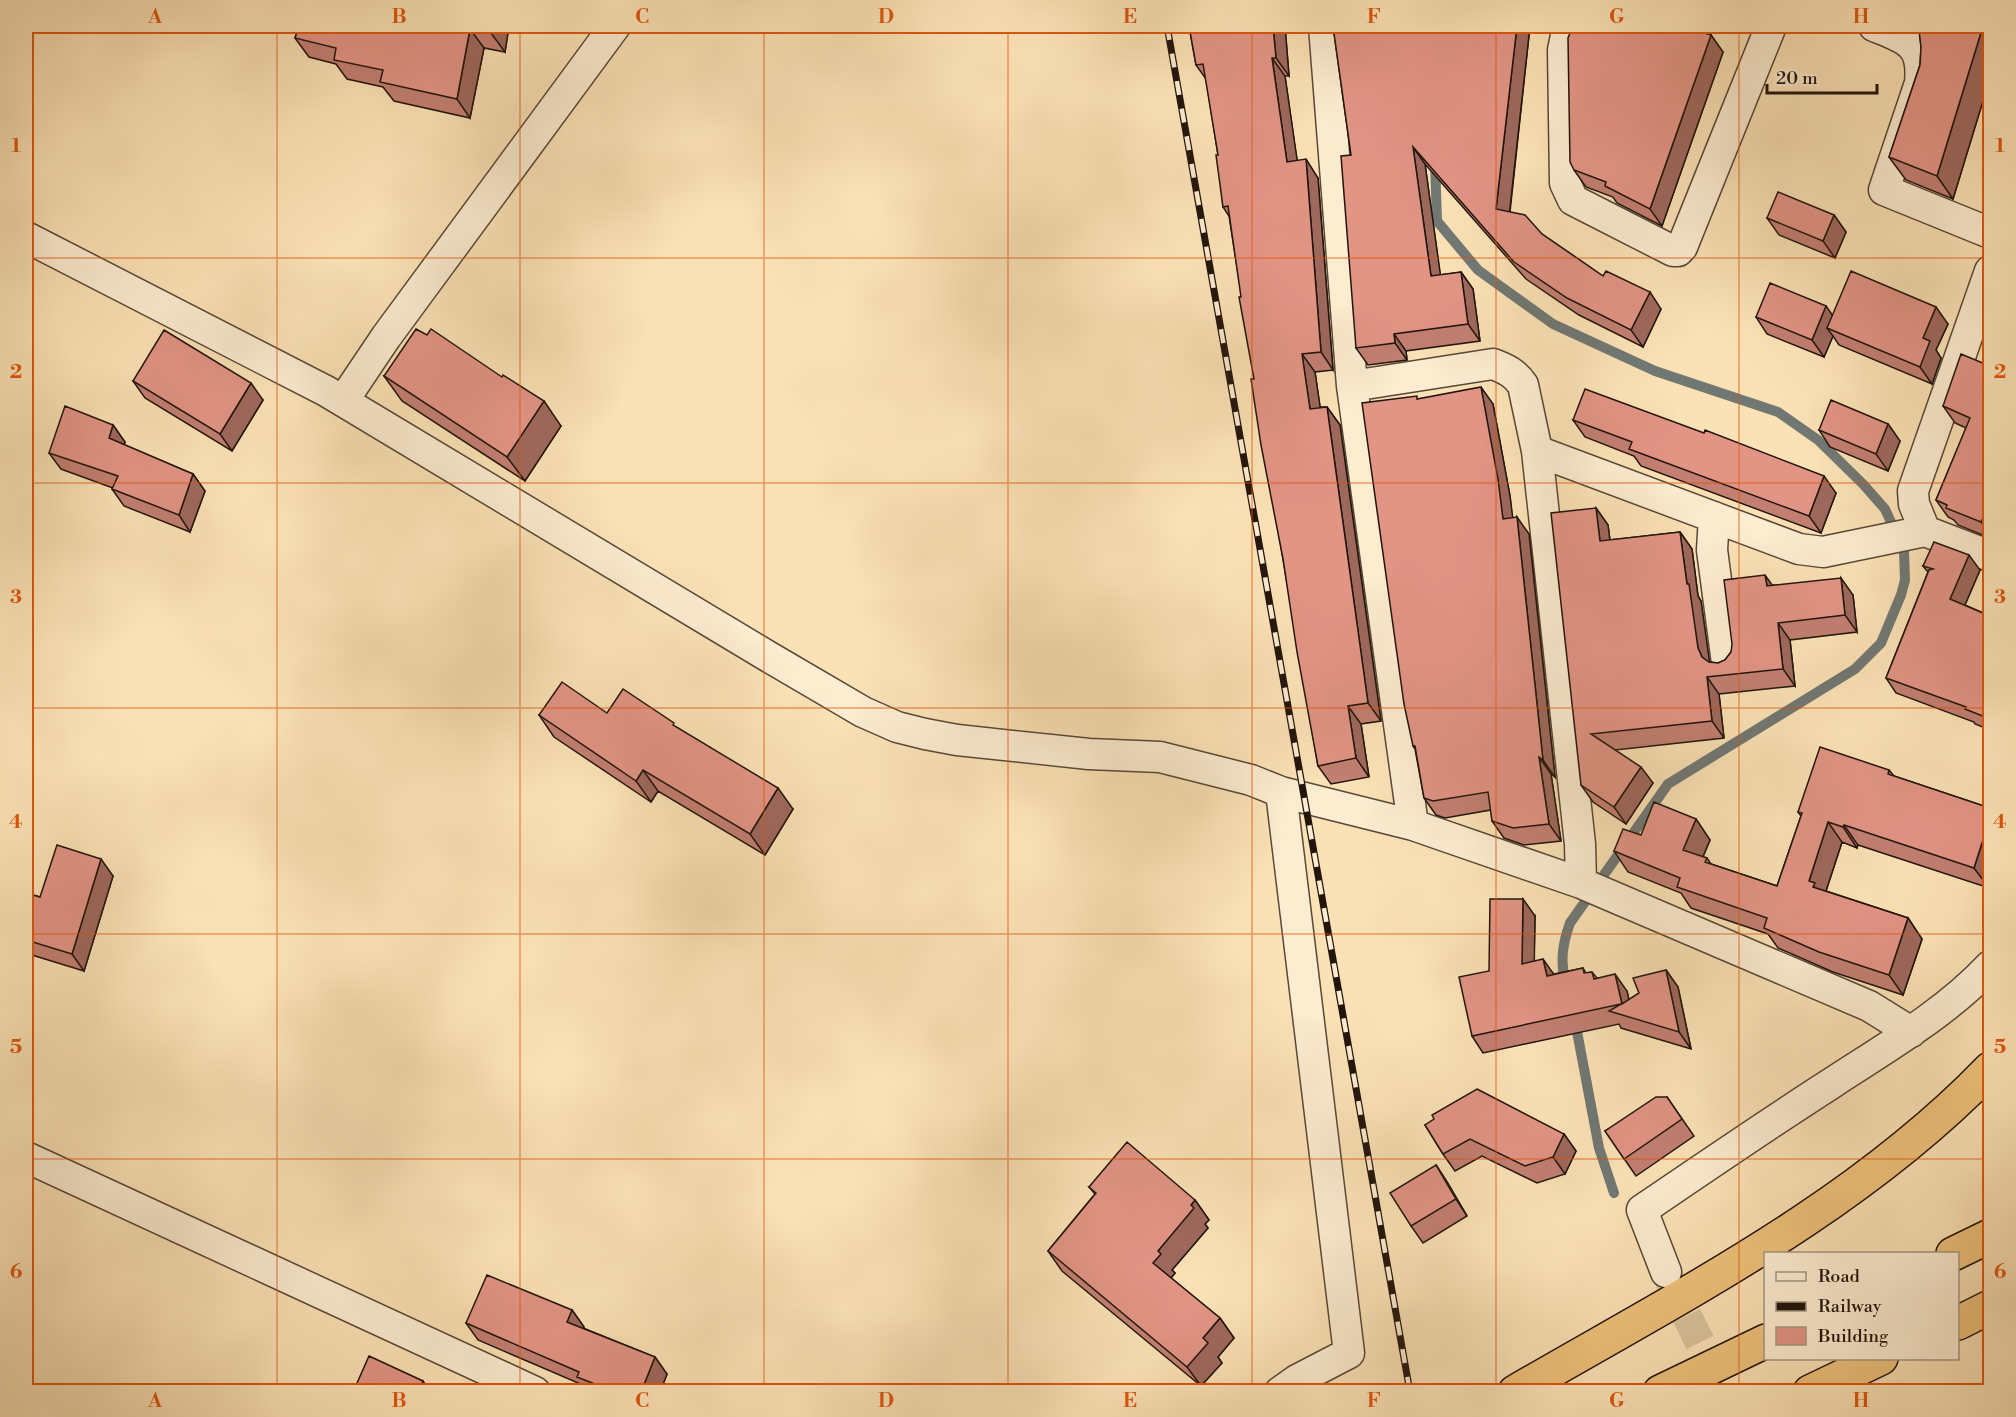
<svg xmlns="http://www.w3.org/2000/svg" width="2016" height="1417" font-family="'Libre Bodoni',serif">
<style>
.lines{fill:none;stroke-linecap:round;stroke-linejoin:round}
.stream{stroke:#717874;stroke-width:10}
.minor-tunnel{stroke:#dac39c;stroke-width:30;stroke-dasharray:30 15;stroke-linecap:butt}
.minor-casing{stroke:#584836;stroke-width:33}
.motorway-casing{stroke:#22150c;stroke-width:36}
.minor{stroke:#fcecd0;stroke-width:30}
.motorway{stroke:#eec17b;stroke-width:33}
.rail-casing{stroke:#22150c;stroke-width:7}
.rail{stroke:#fcecd0;stroke-width:4.5;stroke-dasharray:14;stroke-linecap:butt}
.wall{fill:#c27f72;stroke:#22150c;stroke-width:1.5}
.shaded-wall{fill:#9e685d;stroke:#22150c;stroke-width:1.5}
.building{fill:#e29485;stroke:#22150c;stroke-width:1.5}
.grid{fill:none;stroke:#de560c;stroke-width:1.5;stroke-opacity:0.55}
.neatline{fill:none;stroke:#de560c;stroke-width:2}
.grid-label{font-size:20px;text-anchor:middle;font-weight:bold;fill:#de560c}
</style>
<rect width="100%" height="100%" fill="#fbe2b6"/>
<filter id="stains"><feTurbulence type="fractalNoise" baseFrequency=".00333" numOctaves="4"/><feColorMatrix values="0 0 0 0 .2 0 0 0 0 .09 0 0 0 0 .02 0 0 0 .5 -.17"/></filter>
<radialGradient id="worn" r=".72"><stop offset=".6" stop-color="#630" stop-opacity="0"/><stop offset="1" stop-color="#630" stop-opacity=".3"/></radialGradient>
<g class="lines">
<path class="stream" d="M1435,162l2,59 41,49 75,54 102,47 123,41 40,28 45,44 22,25 19,42 1,29 -4,15 -20,48 -26,26 -187,115 -98,139c-8,22 -10,40 -4,62
M1575,1021l24,127 15,45"/>
<path class="minor-tunnel" d="M1667,1275l57,117"/>
<defs>
<path id="minor" d="M1324,26l28,360 61,439
M1568,26l-5,24 2,133 8,17 100,51h5l4,-4 89,-221
M1874,26c32,13 50,17 46,57l-36,107 106,43
M26,237l300,154 443,266 94,55 34,15 28,7 32,6 132,14 71,3 91,23 30,12 132,33 168,58 288,123 42,26
M1352,386l141,-22c13,5 22,9 30,21l14,66 43,393 1,39
M343,401l43,-64 229,-311
M1537,451l262,98 24,3 102,-21 65,25
M1714,517l-2,33 15,113
M1925,531l-11,-27 -1,-13 77,-220
M26,1157l509,235
M1666,1272l-24,-62c63,-43 126,-86 190,-127 55,-36 114,-70 158,-117
M1280,1392l17,-12 52,-27 -68,-561"/>
<path id="motorway" d="M1953,1254l37,-18
M1958,1323l32,-16
M1515,1392c165,-96 341,-184 475,-323
M1660,1392l106,-51
M1810,1392l71,-34"/>
</defs>
<use href="#minor" class="minor-casing"/>
<use href="#motorway" class="motorway-casing"/>
<use href="#minor" class="minor"/>
<use href="#motorway" class="motorway"/>
<defs>
<path id="rail" d="M1167,26l243,1366"/>
</defs>
<use href="#rail" class="rail-casing"/>
<use href="#rail" class="rail"/>
</g>
<path class="wall" d="M299,26h210l-4,26 -21,-4 -14,70 -76,-17 -11,-14 -36,-8 -11,-15 -27,-7 -14,-19z
M1189,26h96l4,50h-4l12,85 21,17 15,192 -18,2 5,35h7l13,18 41,296 -20,3 8,53 -38,7 -13,-18 -35,-207 -54,-343 -6,-9 -5,-52 -12,-76 -10,-14z
M1333,26h197l-20,186 93,64 58,33 -18,38 -64,-32 -53,-36 -101,-115 15,111 21,-3 12,17 7,52 -74,10 1,9 -39,5 -12,-17 -5,-193z
M1914,26h76v52l-37,121 -47,-19 -17,-23 31,-92 1,-18 -2,-18z
M1711,35l12,17 -61,174 -45,-23 -4,-6 -27,-10 -12,-17z
M1834,215l12,17 -11,26 -56,-23 -12,-17z
M1833,315l115,9 -12,26 5,8 -9,26 -93,-39 -6,-9 -9,21 -57,-23 -11,-17z
M1990,366v172l-32,-13 -4,-5 -6,-3 -12,-17 30,-72 -11,-5 -12,-17z
M384,376l177,50 -36,55 -123,-80z
M133,381l130,19 -31,51 -87,-53z
M1419,399l74,5 17,92 2,21 17,17 26,243 -4,-3 10,67 -37,4 -20,-7 -12,-17 -1,-11 -46,8 -9,-3 -12,-17 -9,-49 -2,-3z
M1573,420l263,73 -15,40 -180,-67 -7,-10 -49,-19z
M1888,424l12,17 -12,30 -58,-24 -11,-17z
M113,425l12,17 -1,3 69,29 12,17 -15,41 -66,-26 -12,-17 1,-1 -52,-19 -12,-16z
M1596,508l12,17 2,15 70,-8 12,17 6,47 3,5 8,61 9,1 7,-3 6,-8 42,-67 80,10 4,37 -67,8 5,46 -76,8 5,44 -109,12 38,33 -27,41 -33,-22 -12,-17z
M1923,566l57,4 -15,35 25,11v114l-15,-6 -1,-2 -78,-29 -10,-15 42,-106z
M607,713l71,15 115,81 -28,46 -107,-64 -7,11 -97,-65 -15,-22z
M1889,770l5,6 96,32 -1,80 -131,-43 -1,3 -15,-6 -16,49 82,27 14,21 -19,56 -70,-23 -55,-24 -10,-14 -77,-26 -10,-15 -53,-21 -14,-21 27,-16 55,-16 14,21 -7,17 4,1 4,6 66,22 24,-70 -3,-4z
M113,876l-29,95 -52,-16 -3,-4 -3,-1v-57l14,4z
M1535,916l-1,45 20,13 29,-6 3,5 6,-1 5,6 30,13 2,9 10,-7 27,-23 12,17 13,62 -70,-21 -2,-4 -136,29 -11,-17 17,-65z
M1667,1097l27,39 -58,40 -31,-45z
M1425,1125l139,9 12,17 -11,23 -28,9 -55,-27 -27,15 -12,-17z
M1436,1165l11,17 20,34 -44,27 -12,-17z
M1089,1187l106,13 14,20 -4,4 3,4 -36,42 3,3 -4,5 49,40 14,20 -16,19 4,6 -21,23 -139,-115 -14,-20 47,-57z
M572,1310l12,17 -1,1 72,29 12,17 -7,18h-73l-4,-7 -105,-45 -12,-17z"/>
<path class="shaded-wall" d="M493,26h16l-4,26 -14,-19z
M1273,26h12l4,50 -13,-18z
M1517,26h13l-22,200 -12,-17z
M1983,26h7v52l-37,121 -16,-23z
M470,29l14,19 -14,70 -13,-19z
M1711,35l12,17 -61,174 -12,-17z
M1272,58l13,18 15,104 -13,-18z
M1413,147l12,17 18,129 -12,-17z
M1306,159l12,19 15,192 -12,-18z
M1834,215l12,17 -11,26 -12,-17z
M1461,272l12,17 7,52 -12,-17z
M1650,292l11,17 -18,38 -12,-17z
M1826,306l12,17 -11,5 6,8 -9,21 -12,-17z
M1936,307l12,17 -12,26 5,8 -9,26 -12,-17 3,-29z
M1394,334l12,17 1,9 -12,-17z
M1302,354l13,18 8,55 -13,-18z
M251,383l12,17 -31,51 -12,-17z
M1481,387l12,17 17,92 5,39 -12,-16z
M544,401l17,25 -36,55 -18,-24z
M1327,407l13,18 41,296 -13,-18z
M1888,424l12,17 -12,30 -12,-17z
M113,425l12,17 -5,13 -11,-17z
M193,474l12,17 -15,41 -11,-17z
M1824,476l12,17 -15,40 -12,-17z
M1596,508l12,17 4,33 -12,-17z
M1517,517l12,17 26,243 -12,-17z
M1982,520l8,11v4l-9,-13z
M1680,532l12,17 6,47 3,5 9,64 -8,-8 -4,-9 -11,-64z
M1969,555l11,15 -19,44 -11,-15z
M1765,575l12,17 -10,-6z
M1841,578l12,17 4,37 -12,-17z
M1778,623l12,17 5,46 -12,-17z
M1707,677l12,17 5,44 -12,-17z
M1348,706l13,18 8,53 -13,-19z
M1539,757l12,17 10,67 -12,-17z
M1641,767l12,16 -27,41 -12,-17z
M643,770l15,21 -7,11 -15,-21z
M778,788l15,21 -28,46 -15,-21z
M1990,818v65l-1,5 -15,-20z
M1696,819l14,21 -13,30 -14,-20z
M1828,822l14,20 -18,55 5,6 -20,-22z
M1844,825l14,20 -1,3 -14,-21z
M101,859l12,17 -29,95 -12,-17z
M1523,899l12,17 -1,64 -12,-16z
M1908,918l14,21 -19,56 -14,-20z
M1543,959l12,17h-8z
M1666,970l12,17 13,62 -12,-17z
M1615,974l12,17 6,27 -11,-14z
M1564,1134l12,17 -11,23 -12,-17z
M1436,1165l11,17 20,34 -11,-17z
M1195,1200l14,20 -4,4 3,4 -36,42 3,3 -8,10 -14,-20 5,-12z
M572,1310l12,17 -5,12 -12,-17z
M1220,1318l14,20 -16,19 4,6 -21,23 -14,-19 16,-29z
M655,1357l12,17 -7,18h-19z
M423,1381l7,11h-11z"/>
<path class="building" d="M299,26h194l-2,7 -21,-4 -13,70 -77,-17 3,-12 -49,-10 2,-12 -41,-10z
M1189,26h84l3,32h-4l15,104 19,-3 15,193 -19,2 8,55 17,-2 41,296 -20,3 8,52 -38,8 -21,-114 -14,-93 -22,-114 -10,-66h3l-15,-82h2l-13,-91 -5,1 -7,-52h2l-15,-91 -7,1z
M1333,26h184l-21,183 29,6 17,19 61,42 3,-5 44,21 -19,38 -64,-32 -53,-36 -101,-115 18,129 30,-4 7,52 -74,10 1,9 -39,5 -15,-192 10,-1z
M1573,26h110l28,9 -61,174 -45,-23 1,-4 -32,-12 -4,-8 -2,-124z
M1920,26h63l-46,150 -48,-19 31,-92 1,-18 -2,-17z
M1778,192l56,23 -11,26 -56,-23z
M1851,271l85,36 -13,31 7,3 -10,26 -93,-39z
M1770,283l56,23 -14,34 -56,-23z
M416,329l11,6 4,-6 71,48 1,-2 41,26 -37,56 -123,-81z
M164,330l87,53 -31,51 -87,-53z
M1961,354l29,12v157l-8,-3 -1,2 -35,-14 1,-3 -11,-5 34,-82 -27,-12z
M1481,387l17,92 5,40 14,-2 26,243 -4,-3 10,67 -36,4 -21,-7 -4,-29 -55,9 -9,-3 -9,-52h-2l-9,-42 -42,-301 55,-7v3z
M1585,389l119,44 1,-3 119,46 -15,40 -180,-67 3,-7 -59,-22z
M1831,400l57,24 -12,30 -57,-24z
M65,406l48,19 -4,13 84,36 -14,41 -67,-26 6,-13 -69,-23z
M1596,508l4,33 80,-9 7,52h2l9,64 4,9 7,5 9,1 7,-3 6,-8 1,-8 -8,-64 41,-5 2,11 74,-8 4,37 -67,8 5,46 -76,8 5,44 -121,13 50,33 -27,40 -33,-22 -30,-272z
M1934,542l35,13 -19,44 40,17v103l-25,-10 1,-2 -80,-29 43,-108 4,-1 -10,-3z
M562,682l45,31 16,-24 51,34 -1,2 105,63 -28,46 -107,-64 -7,11 -97,-66z
M1820,747l69,23 -1,4 102,34v10l-16,50 -130,-43 -1,2 -15,-5 -19,59 6,2 -2,4 95,31 -19,57 -70,-23 -55,-24 3,-10 -90,-31 3,-9 -66,-27 9,-22 18,6 13,-33 42,17 -13,31 24,8 -2,4 72,24 25,-73 -4,-1z
M57,845l44,14 -29,95 -46,-14v-47l14,4z
M1490,899h33l-1,65 21,-5 4,17 36,-8 1,5 8,-1 2,7 21,-5 7,30 17,-11 -6,-15 33,-8 13,62 -70,-21 12,-7 -149,32 -13,-59 30,-6z
M1477,1089l87,45 -11,23 -28,9 -55,-27 -27,15 -18,-29 9,-6 -2,-4z
M1656,1097h11l15,22 -58,40 -19,-28z
M1127,1142l68,58 -4,5 3,3 -36,43 3,3 -8,9 67,55 -17,20 5,5 -21,24 -139,-116 48,-58 -7,-6z
M1436,1165l20,34 -45,27 -21,-33z
M487,1275l85,35 -5,12 88,35 -14,35h-26l-38,-15 2,-5 -113,-49z
M369,1356l54,25 -4,11h-61l-4,-2z"/>
<path class="grid" d="M277,26v1366M520,26v1366M764,26v1366M1008,26v1366M1252,26v1366M1496,26v1366M1739,26v1366M26,258h1964M26,483h1964M26,708h1964M26,934h1964M26,1159h1964"/>
<rect width="2016" height="1417" fill="none" stroke="#fbe2b6" stroke-width="66"/>
<rect x="1764" y="1252" width="195" height="108" fill="#fcecd0" stroke="#a59682" stroke-width="1.5"/>
<rect x="1776" y="1272" width="30" height="9" fill="#fcecd0" stroke="#a59682" stroke-width="1.5"/>
<text x="1818" y="1282" font-size="18" fill="#22150c">Road</text>
<rect x="1776" y="1302" width="30" height="9" fill="#22150c" stroke="#a59682" stroke-width="1.5"/>
<text x="1818" y="1312" font-size="18" fill="#22150c">Railway</text>
<rect x="1776" y="1327" width="30" height="18" fill="#e29485" stroke="#a59682" stroke-width="1.5"/>
<text x="1818" y="1342" font-size="18" fill="#22150c">Building</text>
<path d="M1767 84v9h110v-9" fill="none" stroke="#22150c" stroke-width="3"/>
<text x="1776" y="84" font-size="18" fill="#22150c" stroke="#fcecd0" stroke-width="4.5" paint-order="stroke">20 m</text>
<rect x="33" y="33" width="1950" height="1351" class="neatline"/>
<g class="grid-label">
<text x="155" y="23">A</text>
<text x="399" y="23">B</text>
<text x="642" y="23">C</text>
<text x="886" y="23">D</text>
<text x="1130" y="23">E</text>
<text x="1374" y="23">F</text>
<text x="1617" y="23">G</text>
<text x="1861" y="23">H</text>
<text x="16" y="152">1</text>
<text x="2000" y="152">1</text>
<text x="16" y="378">2</text>
<text x="2000" y="378">2</text>
<text x="16" y="603">3</text>
<text x="2000" y="603">3</text>
<text x="16" y="828">4</text>
<text x="2000" y="828">4</text>
<text x="16" y="1053">5</text>
<text x="2000" y="1053">5</text>
<text x="16" y="1278">6</text>
<text x="2000" y="1278">6</text>
<text x="155" y="1407">A</text>
<text x="399" y="1407">B</text>
<text x="642" y="1407">C</text>
<text x="886" y="1407">D</text>
<text x="1130" y="1407">E</text>
<text x="1374" y="1407">F</text>
<text x="1617" y="1407">G</text>
<text x="1861" y="1407">H</text>
</g>
<rect width="100%" height="100%" filter="url(#stains)"/>
<rect width="100%" height="100%" fill="url(#worn)"/>
</svg>
